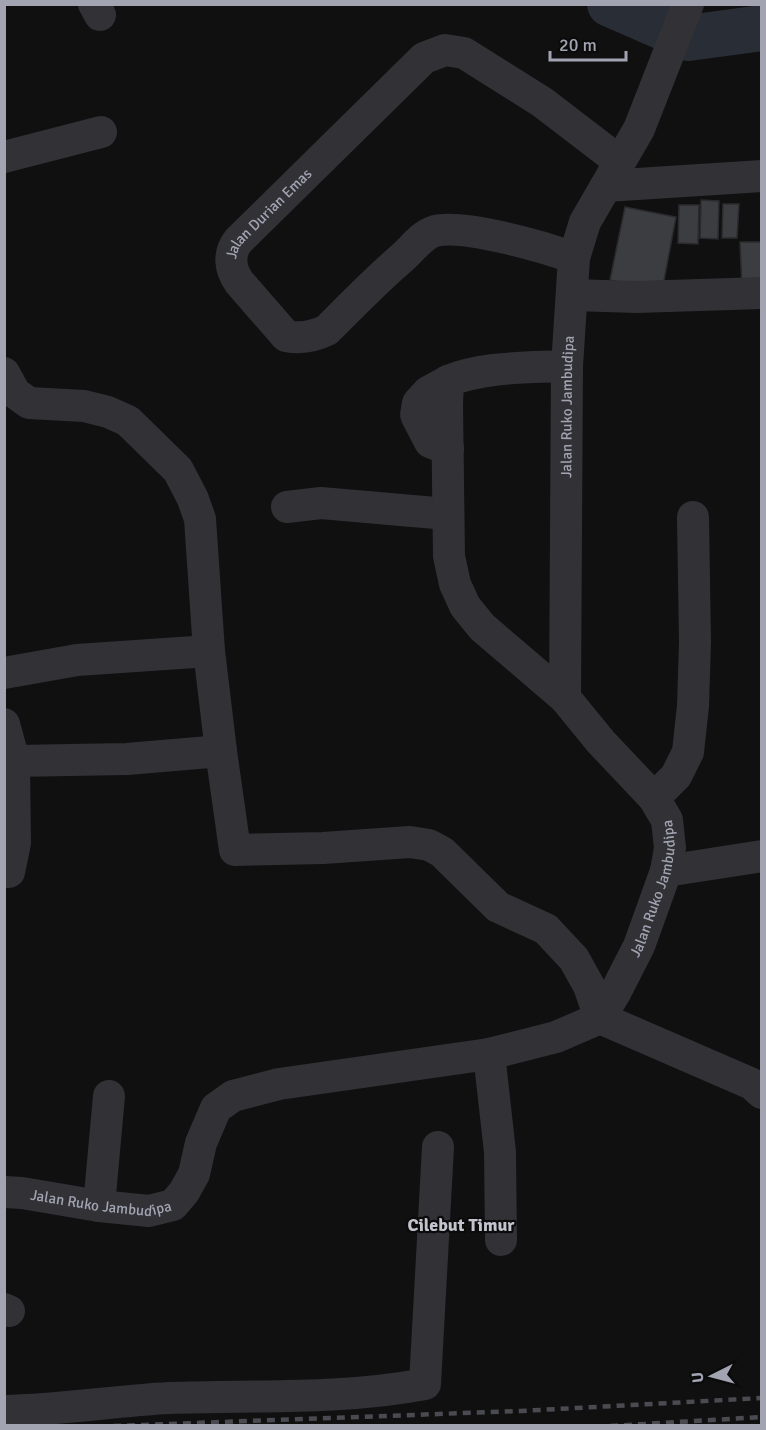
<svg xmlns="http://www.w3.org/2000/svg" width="766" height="1430" font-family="Signika,sans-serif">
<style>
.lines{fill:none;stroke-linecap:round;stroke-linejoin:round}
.river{stroke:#292e36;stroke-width:46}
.building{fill:#3c3d41;stroke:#2b2a2d;stroke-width:1.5}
.minor{stroke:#313136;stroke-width:32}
.rail{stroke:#4a4b51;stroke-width:4.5;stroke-dasharray:8 6;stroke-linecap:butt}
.labels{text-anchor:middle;stroke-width:4.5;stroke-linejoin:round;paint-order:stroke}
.street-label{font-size:15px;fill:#a2a4b2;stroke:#0b0b0c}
.quarter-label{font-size:18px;font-weight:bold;fill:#c3c4ce;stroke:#0b0b0c}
</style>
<rect width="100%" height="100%" fill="#101011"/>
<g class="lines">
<path class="river" d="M610,4l78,34 74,-10"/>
</g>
<path class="building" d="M701,200l18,1 -1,38 -18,-1z
M723,204h16l-2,34h-15z
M679,205h20l-1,39 -20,-1z
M625,207l51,10 -14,74 -52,-11z
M740,242h22v46h-20z"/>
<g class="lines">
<g class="minor">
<path d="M94,4l6,11"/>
<path d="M4,157l97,-25"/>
<path d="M606,186l156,-10"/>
<path id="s1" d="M574,258c-29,-11 -110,-34 -139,-27 -13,4 -22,17 -32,26 -27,23 -51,48 -76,73 -14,7 -26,9 -41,6l-47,-54c-9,-13 -11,-28 -1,-41l186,-183 21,-8 19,3 78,49 77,59"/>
<path d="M572,295l65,2 125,-4"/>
<path d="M4,373l11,20 14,10 55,3 24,6 20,9 50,49 15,29 7,20 9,132 12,100 14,99 88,-2 87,-6 19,3 13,7 56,55 48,22 28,30 15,27 11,32 152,66 10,9"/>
<path d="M448,449l-18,-7 -14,-27 2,-12 10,-11 20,-11"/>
<path d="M287,507l34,-4 126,11"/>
<path d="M4,673l73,-13 132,-9"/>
<path d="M565,698l-83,-71 -17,-21 -10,-22 -6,-28 -2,-152 1,-23c38,-15 79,-13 119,-15"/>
<path d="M4,724l10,37 1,82 -6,29"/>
<path d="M14,761l113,-2 94,-8"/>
<path d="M654,798l22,-22 12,-24 5,-46 2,-64 -2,-125"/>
<path d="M666,871l96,-15"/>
<path d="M489,1054l11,98 1,88"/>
<path id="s2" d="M4,1192l18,1 77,13 50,5 24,-6 11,-13 10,-18 7,-31 15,-35 17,-12 46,-12 210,-30 67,-17 44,-19 16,-27 23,-45 27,-75 4,-23 -3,-28 -13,-22 -53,-56 -36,-44 2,-332 7,-108 11,-36 54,-93 49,-125"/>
<path d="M99,1206l10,-110"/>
<path d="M4,1309l5,2"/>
<path d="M4,1411c56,-1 110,-10 165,-13 86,-3 172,2 256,-14l13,-237"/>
</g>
<path class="rail" d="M113,1426l407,-15 242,-13
M610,1426l152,-9"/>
</g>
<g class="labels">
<g class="street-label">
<text dy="5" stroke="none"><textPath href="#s1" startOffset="488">Jalan Durian Emas</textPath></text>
<text dy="5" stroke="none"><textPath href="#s2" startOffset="1340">Jalan Ruko Jambudipa</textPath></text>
<text dy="5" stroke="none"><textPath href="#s2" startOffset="818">Jalan Ruko Jambudipa</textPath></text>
<text dy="5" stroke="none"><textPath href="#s2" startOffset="98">Jalan Ruko Jambudipa</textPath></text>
</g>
<g class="quarter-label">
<text x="461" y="1231">Cilebut Timur</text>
</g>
</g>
<rect width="766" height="1430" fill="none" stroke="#a2a4b2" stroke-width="12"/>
<g transform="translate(712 1376) rotate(264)" stroke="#0b0b0c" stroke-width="4.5" paint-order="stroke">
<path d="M0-4.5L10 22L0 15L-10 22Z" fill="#a2a4b2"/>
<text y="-9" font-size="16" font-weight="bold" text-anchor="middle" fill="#a2a4b2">U</text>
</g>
<path d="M550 51v9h76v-9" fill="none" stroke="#a2a4b2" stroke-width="3"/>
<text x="559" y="51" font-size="18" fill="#a2a4b2" stroke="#0b0b0c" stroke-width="4.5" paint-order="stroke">20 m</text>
</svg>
